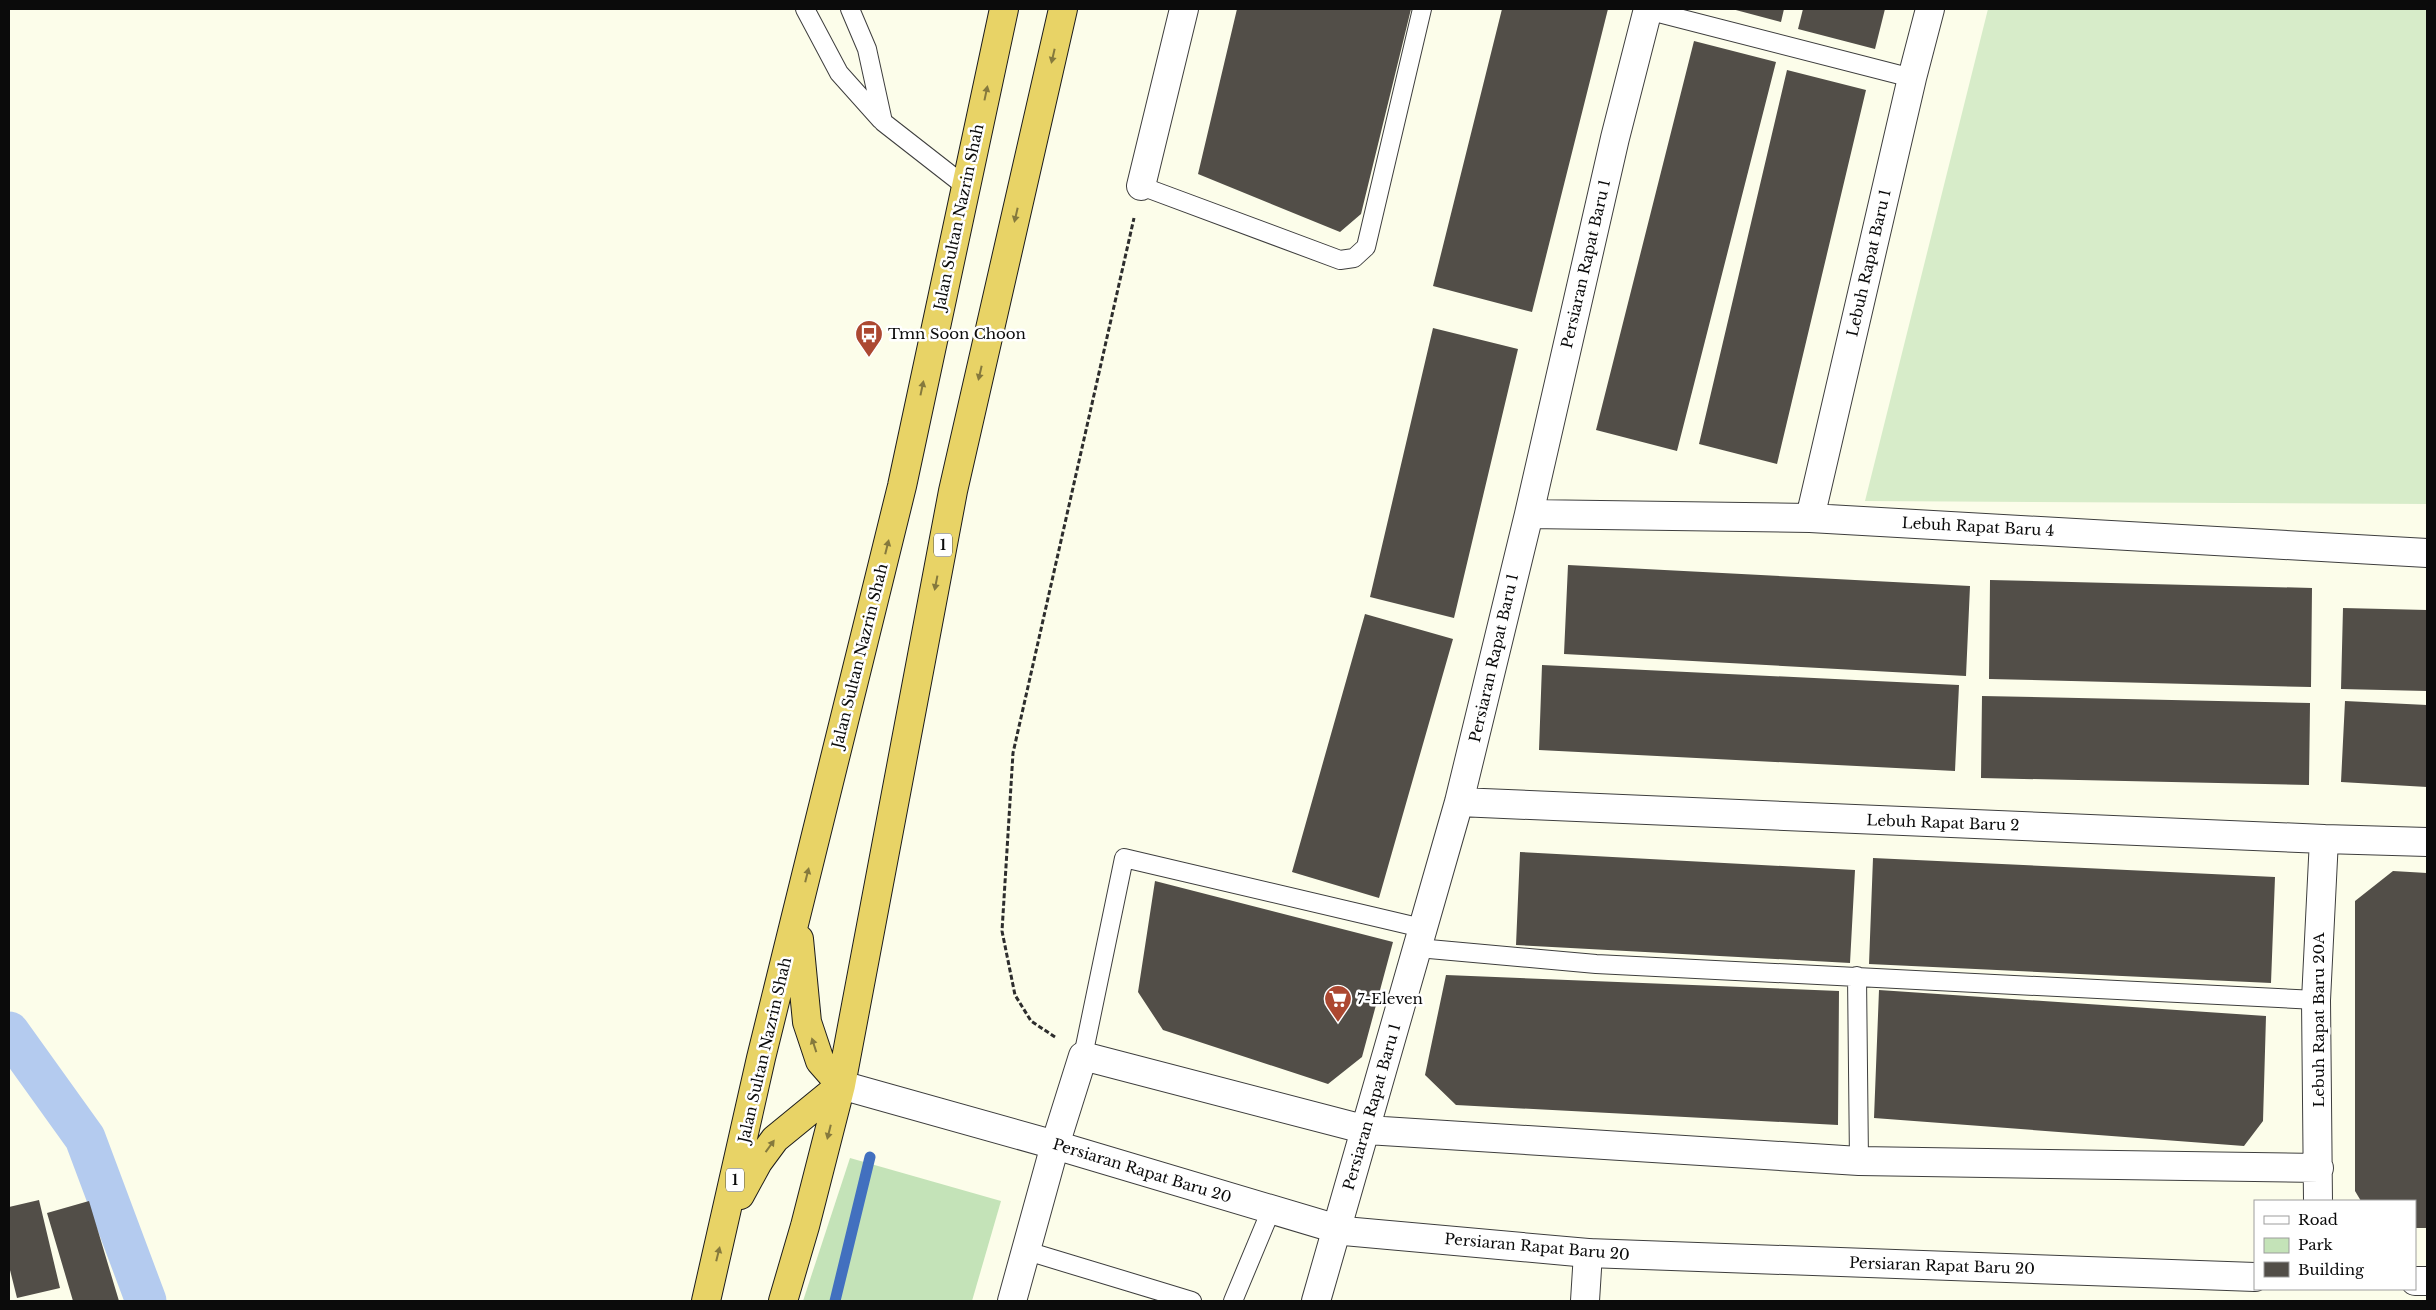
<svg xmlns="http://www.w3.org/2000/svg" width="2436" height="1310" font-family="'Libre Baskerville',serif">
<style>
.green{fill:#c4e3b8}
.pitch{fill:#d7ecc9}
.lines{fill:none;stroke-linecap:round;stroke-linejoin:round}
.stream{stroke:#4270bf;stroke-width:11}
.canal{stroke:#b4cbef;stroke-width:41}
.building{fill:#524e48}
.service-casing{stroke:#3e3e3e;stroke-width:20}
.minor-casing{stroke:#3e3e3e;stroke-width:30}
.tertiary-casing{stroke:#3e3e3e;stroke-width:30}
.trunk-casing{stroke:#1c1c1c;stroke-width:30}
.path{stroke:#2d2d2d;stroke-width:3;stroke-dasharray:5 2.5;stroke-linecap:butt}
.service{stroke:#fff;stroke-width:18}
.minor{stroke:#fff;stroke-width:28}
.tertiary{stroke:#fff;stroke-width:28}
.trunk{stroke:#e8d366;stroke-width:28}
.oneway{fill:#85793d}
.labels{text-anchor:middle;stroke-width:5;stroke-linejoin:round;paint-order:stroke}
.shield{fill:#fff;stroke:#545454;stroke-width:1}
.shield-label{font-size:14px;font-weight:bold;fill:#0b0b0b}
.street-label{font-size:15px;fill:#0b0b0b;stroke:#fff}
.poi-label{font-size:15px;fill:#0b0b0b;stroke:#fff;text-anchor:start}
</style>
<rect width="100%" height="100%" fill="#fcfdea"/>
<path class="green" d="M850,1158l151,43 -29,100h-169z"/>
<path class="pitch" d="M1988,9h439v495l-562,-3z"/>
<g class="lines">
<path class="stream" d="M835,1301l35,-144"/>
<path class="canal" d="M9,1032l76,106 61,163"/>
</g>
<path class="building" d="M1237,9h174l-50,205 -21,18 -142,-58z
M1502,9h106l-76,303 -99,-26z
M1732,9h52l-3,13z
M1803,9h82l-10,40 -77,-20z
M1694,41l82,21 -99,389 -81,-21z
M1787,70l79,20 -89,374 -78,-20z
M1433,328l85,21 -64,269 -84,-21z
M1568,565l402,21 -4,90 -402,-22z
M1990,580l322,8 -1,99 -322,-8z
M2343,608l84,2v81l-86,-2z
M1365,614l88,25 -74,259 -87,-26z
M1542,665l417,20 -4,86 -416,-21z
M1982,696l328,7 -1,82 -328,-7z
M2345,701l82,4v82l-86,-5z
M1520,852l335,18 -5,93 -334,-18z
M1873,858l402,19 -4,106 -402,-19z
M2393,871l34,2v355h-12v-27h-54l-6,-10v-290z
M1155,881l238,61 -31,115 -34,27 -165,-54 -25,-38z
M1446,975l393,16 -1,134 -382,-20 -31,-30z
M1879,990l387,26 -3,105 -19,25 -370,-28z
M39,1200l21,88 -43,10 -8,-32v-59z
M89,1201l30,100h-46l-26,-88z"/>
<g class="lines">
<defs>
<path id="service" d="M805,9l34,64 42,47
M850,9l17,40 16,73 82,64
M1647,10l265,68
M1141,186l199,74 14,-2 12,-11 56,-238
M1418,948l178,16 720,36
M1857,976l2,185
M1083,1056l41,-198 298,70
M1027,1251l165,50
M1233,1301l38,-91"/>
<path id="minor" d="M1141,186l43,-177
M1529,514l281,4 617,35
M1810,518l102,-440 18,-69
M1459,802l865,37 103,3
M2318,1201l-2,-201 8,-161
M1012,1301l43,-156 28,-89 284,74 492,31 460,7
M1316,1301l143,-499 70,-288 86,-376 33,-129
M1585,1301l3,-48"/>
<path id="tertiary" d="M841,1085l214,60 289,86 244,22 667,24
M2415,1281h12"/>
<path id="trunk" d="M799,939l8,83 13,39 21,24
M740,1195l18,-33 17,-23 66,-54
M706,1301l55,-243 141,-572 102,-477
M783,1301l22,-75 36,-141 112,-594 110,-482"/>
</defs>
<use href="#service" class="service-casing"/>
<use href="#minor" class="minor-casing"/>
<use href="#tertiary" class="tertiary-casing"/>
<use href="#trunk" class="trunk-casing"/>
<path class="path" d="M1055,1037l-24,-16 -16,-26 -13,-64 11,-178 121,-535"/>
<use href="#service" class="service"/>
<use href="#minor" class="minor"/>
<use href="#tertiary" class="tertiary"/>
<use href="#trunk" class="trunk"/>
</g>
<defs><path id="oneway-solid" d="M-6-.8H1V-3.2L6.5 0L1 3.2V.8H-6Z" transform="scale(1.25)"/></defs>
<g class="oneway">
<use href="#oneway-solid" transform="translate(1053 56) rotate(103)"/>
<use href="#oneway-solid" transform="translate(986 93) rotate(-78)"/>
<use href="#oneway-solid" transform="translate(1016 215) rotate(103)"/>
<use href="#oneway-solid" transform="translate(980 373) rotate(103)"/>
<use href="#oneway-solid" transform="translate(922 388) rotate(-78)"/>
<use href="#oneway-solid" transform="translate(887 547) rotate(-76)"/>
<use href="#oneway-solid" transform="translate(936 583) rotate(101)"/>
<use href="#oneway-solid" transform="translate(807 875) rotate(-76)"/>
<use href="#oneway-solid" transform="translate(814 1045) rotate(-108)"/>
<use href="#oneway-solid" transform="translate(829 1132) rotate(104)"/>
<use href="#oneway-solid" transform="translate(770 1146) rotate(-54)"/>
<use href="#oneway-solid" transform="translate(718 1254) rotate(-76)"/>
</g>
<defs>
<symbol id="bus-pin" viewBox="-11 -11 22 30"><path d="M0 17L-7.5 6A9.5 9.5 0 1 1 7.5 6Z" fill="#ac4831" stroke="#fff"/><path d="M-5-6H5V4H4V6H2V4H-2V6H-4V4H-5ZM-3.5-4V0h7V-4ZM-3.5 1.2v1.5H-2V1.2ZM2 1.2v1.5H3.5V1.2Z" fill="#fff"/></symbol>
<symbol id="supermarket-pin" viewBox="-11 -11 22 30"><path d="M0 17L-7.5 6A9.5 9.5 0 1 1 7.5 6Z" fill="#ac4831" stroke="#fff"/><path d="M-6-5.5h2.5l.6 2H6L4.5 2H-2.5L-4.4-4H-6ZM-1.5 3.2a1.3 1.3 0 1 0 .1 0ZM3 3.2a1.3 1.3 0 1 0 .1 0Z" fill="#fff"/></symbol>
</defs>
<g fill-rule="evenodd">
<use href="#bus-pin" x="853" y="318" width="32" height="43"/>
<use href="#supermarket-pin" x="1322" y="983" width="32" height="43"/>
</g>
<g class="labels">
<g class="shield">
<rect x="934" y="533.5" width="18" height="23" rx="4"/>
<rect x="726" y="1168.5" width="18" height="23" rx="4"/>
</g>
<g class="shield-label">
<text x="943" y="550">1</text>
<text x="735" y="1185">1</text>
</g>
<g class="street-label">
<text transform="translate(959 217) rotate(-78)" y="5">Jalan Sultan Nazrin Shah</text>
<text transform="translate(1869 263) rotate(-77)" y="5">Lebuh Rapat Baru 1</text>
<text transform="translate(1586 264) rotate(-77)" y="5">Persiaran Rapat Baru 1</text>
<text transform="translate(1978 527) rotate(3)" y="5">Lebuh Rapat Baru 4</text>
<text transform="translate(860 656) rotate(-76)" y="5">Jalan Sultan Nazrin Shah</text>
<text transform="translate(1494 658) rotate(-77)" y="5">Persiaran Rapat Baru 1</text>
<text transform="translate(1943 823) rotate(2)" y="5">Lebuh Rapat Baru 2</text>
<text transform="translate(2319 1020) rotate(-90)" y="5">Lebuh Rapat Baru 20A</text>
<text transform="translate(765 1050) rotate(-77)" y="5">Jalan Sultan Nazrin Shah</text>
<text transform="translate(1372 1107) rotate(-74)" y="5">Persiaran Rapat Baru 1</text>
<text transform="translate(1142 1171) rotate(17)" y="5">Persiaran Rapat Baru 20</text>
<text transform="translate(1537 1247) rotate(5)" y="5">Persiaran Rapat Baru 20</text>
<text transform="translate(1942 1266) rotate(2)" y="5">Persiaran Rapat Baru 20</text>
</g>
<g class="poi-label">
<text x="888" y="339">Tmn Soon Choon</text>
<text x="1357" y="1004">7-Eleven</text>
</g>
</g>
<rect width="2436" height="1310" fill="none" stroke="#0b0b0b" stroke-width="20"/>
<rect x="2254" y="1200" width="162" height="90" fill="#ffffff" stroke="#9d9d9d"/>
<rect x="2264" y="1216" width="25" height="8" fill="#ffffff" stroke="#9d9d9d"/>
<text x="2298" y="1225" font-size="15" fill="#0b0b0b">Road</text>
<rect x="2264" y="1238" width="25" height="15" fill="#c4e3b8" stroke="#9d9d9d"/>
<text x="2298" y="1250" font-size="15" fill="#0b0b0b">Park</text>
<rect x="2264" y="1262" width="25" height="15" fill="#524e48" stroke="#9d9d9d"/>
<text x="2298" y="1275" font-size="15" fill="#0b0b0b">Building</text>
</svg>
